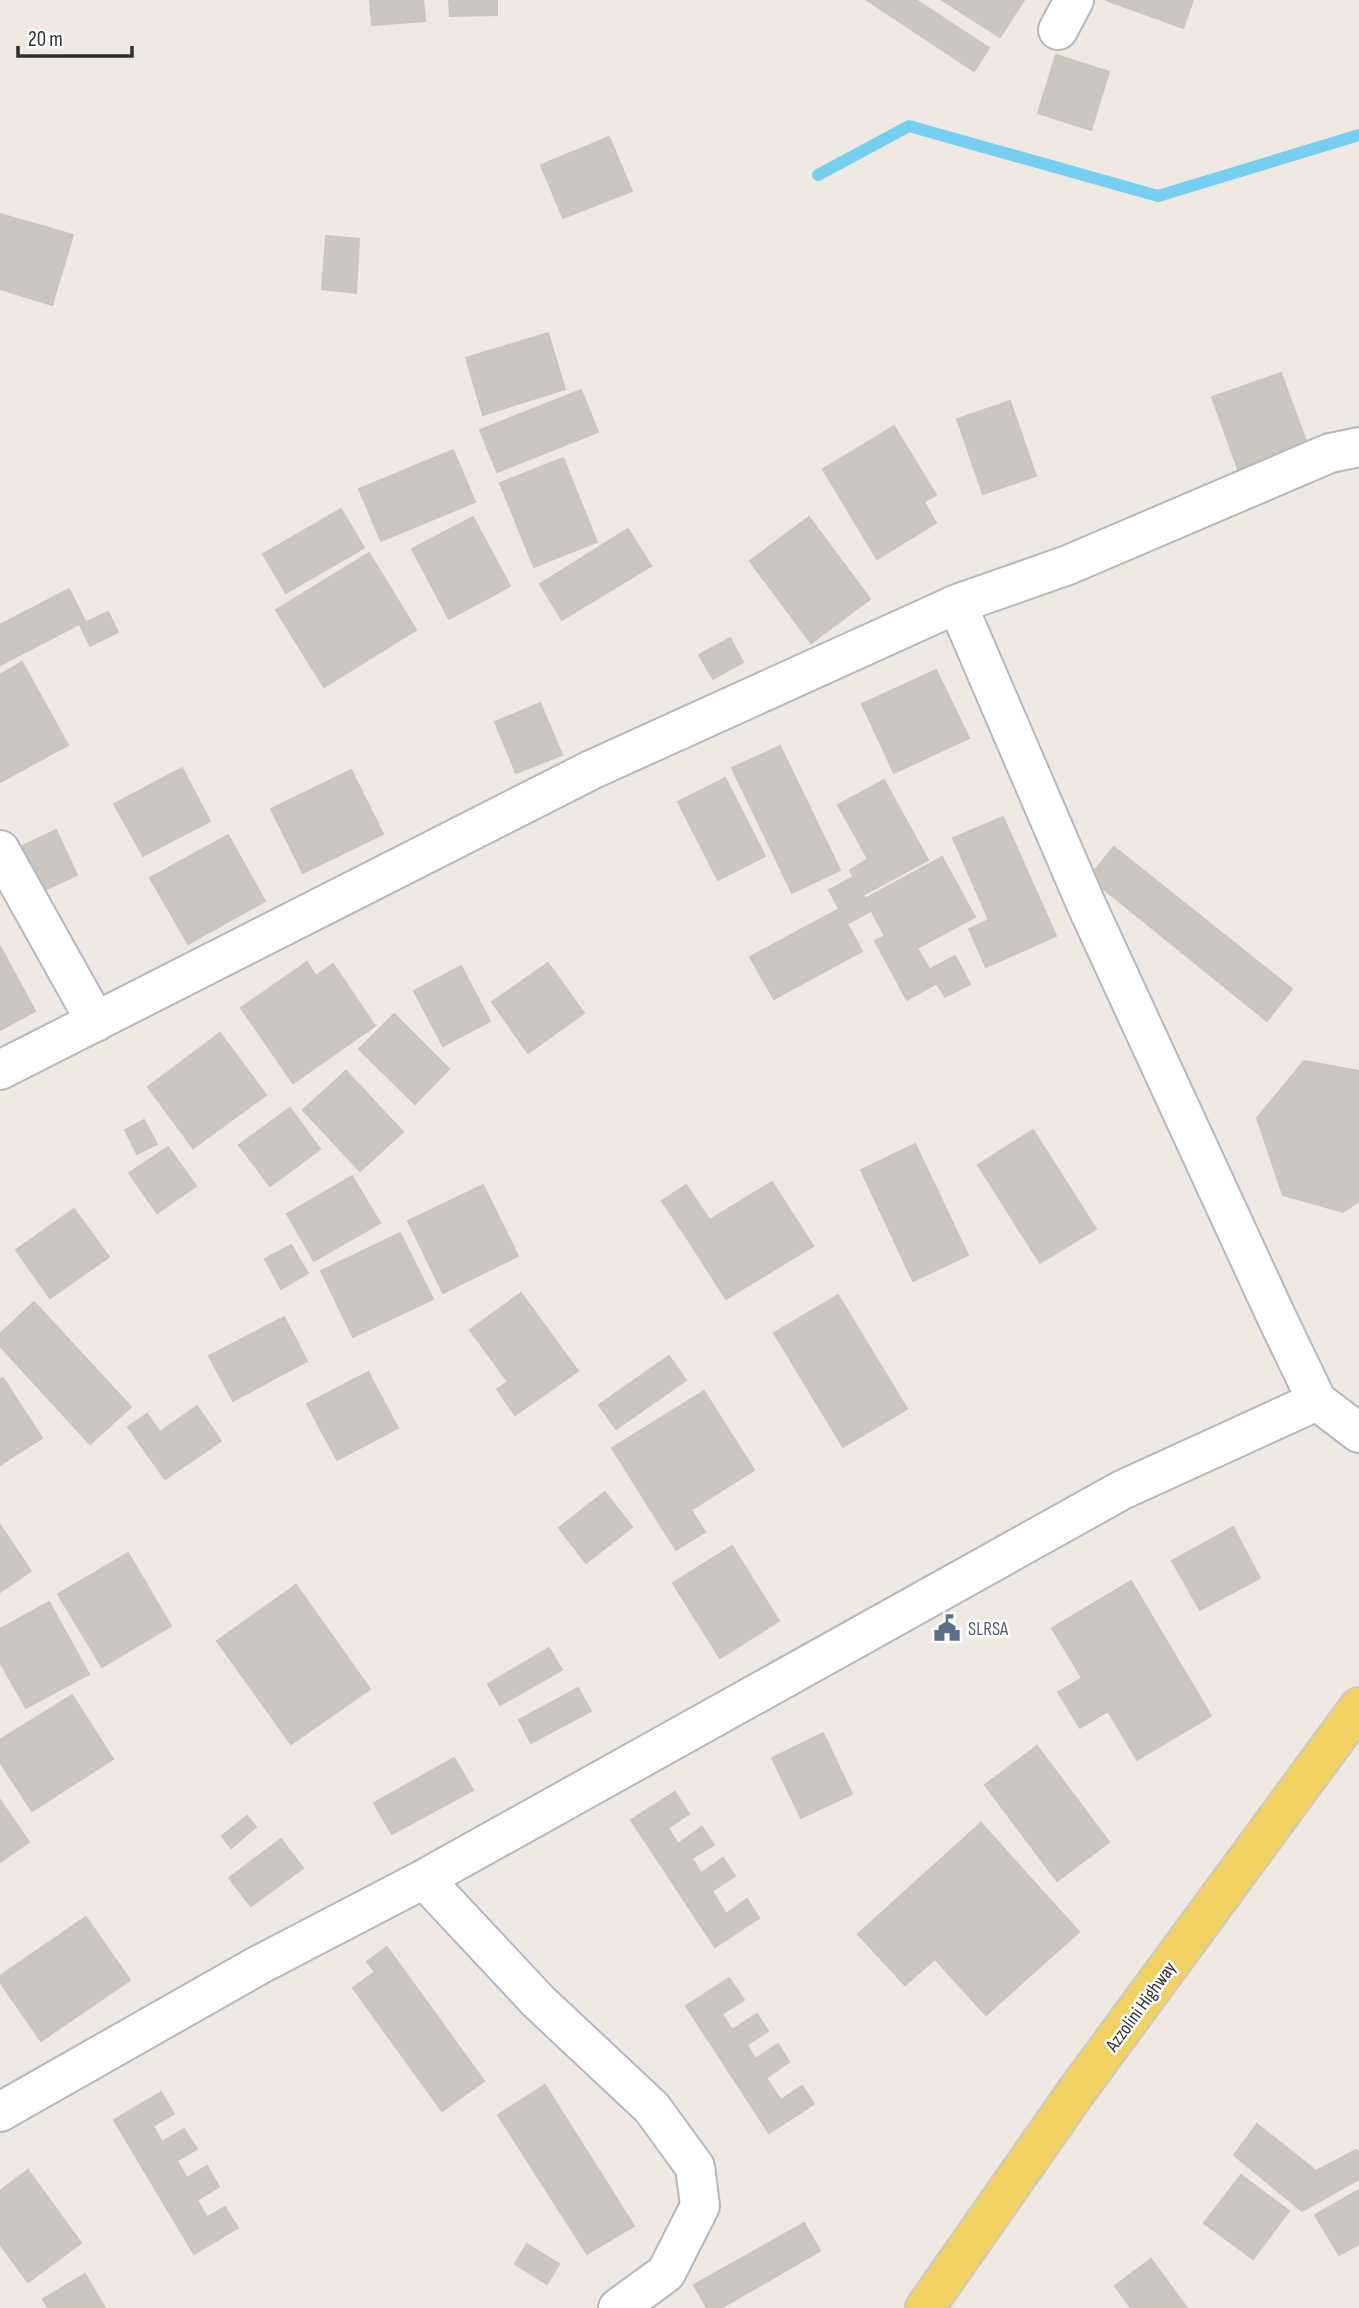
<svg xmlns="http://www.w3.org/2000/svg" width="1359" height="2308" font-family="'Sofia Sans Condensed',sans-serif">
<style>
.lines{fill:none;stroke-linecap:round;stroke-linejoin:round}
.stream{stroke:#75cff0;stroke-width:12}
.building{fill:#cbc7bf;stroke:#cbc5ba;stroke-width:2}
.minor-casing{stroke:#b4b7c1;stroke-width:42}
.major-casing{stroke:#c9c9c9;stroke-width:42}
.minor{stroke:#fff;stroke-width:38}
.major{stroke:#f2d163;stroke-width:38}
.labels{text-anchor:middle;stroke-width:5;stroke-linejoin:round;paint-order:stroke}
.service-label{font-size:19px;fill:#4e5e75;stroke:#fff;text-anchor:start}
.street-label{font-size:19px;fill:#2e2e2e;stroke:#fff}
</style>
<rect width="100%" height="100%" fill="#efe9e1"/>
<g class="lines">
<path class="stream" d="M818,175l91,-49 249,70 201,-61"/>
</g>
<path class="building" d="M370,0h53l2,21 -53,4z
M449,0h48v15l-47,1z
M867,0h49l73,48 -15,23z
M942,0h82l-24,37z
M1106,0h87l-10,28z
M1056,55l53,17 -18,58 -53,-17z
M609,137l23,54 -69,27 -22,-53z
M0,214l73,21 -21,70 -52,-16z
M326,236l33,3 -3,54 -34,-4z
M548,333l17,56 -82,26 -17,-57z
M1281,373l26,71 -69,25 -26,-72z
M581,390l17,42 -101,40 -17,-42z
M1010,401l26,75 -53,18 -26,-75z
M894,426l42,69 -12,7 12,21 -59,36 -54,-90z
M453,450l22,52 -94,39 -22,-52z
M563,458l34,84 -63,25 -34,-84z
M341,509l23,39 -78,45 -23,-39z
M473,517l37,69 -61,33 -37,-70z
M809,517l61,82 -59,44 -61,-82z
M628,529l23,37 -89,54 -22,-36z
M369,553l47,77 -92,57 -48,-77z
M69,589l16,32 -85,44v-40z
M108,612l10,20 -28,14 -10,-21z
M730,638l13,24 -30,17 -14,-24z
M22,662l46,83 -68,37v-107z
M936,670l33,68 -75,35 -32,-69z
M540,703l22,52 -46,18 -21,-51z
M780,746l60,124 -48,23 -60,-125z
M182,768l28,53 -67,35 -29,-52z
M351,770l32,64 -80,39 -32,-64z
M725,778l40,78 -47,24 -40,-78z
M884,780l44,80 -65,35 -13,-25 18,-11 -30,-54z
M1003,817l53,119 -70,31 -17,-38 20,-9 -36,-82z
M56,830l21,45 -39,18 -22,-44z
M228,835l37,66 -77,43 -38,-66z
M1114,847l178,142 -25,32 -178,-144z
M942,857l33,60 -58,31 20,35 -30,17 -32,-59 10,-5 -20,-37z
M853,877l19,33 -25,14 -18,-34z
M839,909l23,42 -88,48 -24,-42z
M0,946l35,65 -35,19z
M955,956l15,28 -25,13 -16,-27z
M307,962l9,14 17,-12 42,62 -82,57 -52,-75z
M548,963l36,50 -56,40 -36,-51z
M461,966l29,55 -47,25 -29,-55z
M394,1014l55,55 -34,35 -56,-55z
M220,1033l46,62 -73,53 -45,-61z
M1304,1061l55,10v130l-16,11 -60,-17 -26,-77z
M346,1071l57,61 -43,39 -57,-61z
M290,1108l30,41 -50,37 -31,-41z
M144,1120l13,24 -20,10 -12,-24z
M1033,1130l63,99 -56,34 -62,-98z
M915,1144l53,111 -55,26 -52,-111z
M168,1147l28,39 -39,27 -28,-40z
M352,1176l28,47 -66,38 -27,-47z
M772,1182l41,64 -87,53 -41,-64z
M483,1185l35,71 -75,37 -35,-72z
M686,1185l23,34 -24,16 -23,-34z
M74,1209l35,48 -59,41 -34,-48z
M400,1233l33,66 -80,38 -32,-66z
M291,1245l17,28 -27,16 -16,-30z
M521,1293l57,78 -63,44 -18,-26 11,-7 -38,-52z
M838,1295l69,114 -64,38 -69,-114z
M34,1302l97,105 -41,37 -90,-98v-12z
M284,1317l23,44 -74,40 -24,-45z
M669,1356l17,24 -70,49 -17,-24z
M368,1372l30,56 -61,32 -30,-56z
M3,1378l39,60 -42,27v-86z
M704,1391l50,79 -63,40 14,22 -29,18 -64,-102z
M197,1406l24,35 -56,38 -37,-52 19,-13 13,18z
M605,1492l27,35 -46,36 -27,-35z
M0,1525l31,46 -31,21z
M1233,1527l27,51 -60,32 -28,-49z
M732,1546l47,75 -59,37 -47,-75z
M128,1553l43,73 -69,41 -44,-73z
M1131,1581l80,135 -74,44 -29,-49 -28,17 -22,-36 24,-14 -30,-50z
M296,1585l74,104 -79,55 -74,-103z
M49,1602l40,72 -63,34 -26,-46v-33z
M549,1648l13,22 -62,35 -12,-21z
M578,1688l13,23 -60,32 -12,-23z
M72,1695l41,64 -81,52 -32,-49v-22z
M823,1733l29,61 -51,24 -29,-60z
M1037,1746l72,96 -52,39 -72,-96z
M454,1758l19,32 -81,44 -18,-31z
M675,1792l14,22 -21,14 10,16 24,-17 12,18 -22,13 9,15 22,-15 12,18 -23,15 14,23 21,-15 12,19 -44,29 -84,-127z
M0,1800l29,42 -29,20z
M247,1816l9,11 -25,21 -9,-12z
M981,1823l98,109 -93,83 -51,-56 -30,26 -47,-51z
M281,1839l22,29 -52,38 -22,-28z
M86,1917l44,63 -89,61 -41,-59v-6z
M387,1947l97,134 -42,30 -89,-123 22,-16 -8,-10z
M729,1978l15,22 -22,14 10,16 25,-16 11,17 -21,14 8,14 23,-15 11,18 -23,16 15,22 21,-14 12,18 -45,29 -83,-127z
M545,2085l89,141 -47,28 -89,-139z
M161,2092l13,22 -21,12 9,16 22,-13 13,20 -20,12 10,17 20,-12 12,21 -22,13 10,17 18,-10 13,21 -44,26 -80,-134z
M1257,2124l59,47 40,-21 3,3v26l-57,32 -68,-56z
M28,2170l53,73 -53,39 -28,-38v-53z
M1241,2175l48,36 -36,48 -49,-36z
M1359,2190v54l-20,11 -24,-40z
M804,2223l16,28 -99,57h-14l-13,-23z
M527,2244l32,20 -12,20 -32,-20z
M1151,2259l36,49h-56l-16,-22z
M85,2274l20,34h-57l-5,-9z"/>
<g class="lines">
<defs>
<path id="minor" d="M1058,30l16,-30
M957,604l129,300 191,414 40,83 42,32
M0,850l96,172
M0,1070l591,-300 366,-166 111,-39 262,-112 29,-6
M424,1879l114,122 114,107 43,59 5,39 -34,67 -48,35
M0,2112l257,-146 167,-87 698,-389 195,-89"/>
<path id="major" d="M925,2308l151,-216 283,-385"/>
</defs>
<use href="#minor" class="minor-casing"/>
<use href="#major" class="major-casing"/>
<use href="#minor" class="minor"/>
<use href="#major" class="major"/>
</g>
<defs>
<symbol id="civic-bare" viewBox="-9 -9 18 18"><path d="M-.6-6.5H3V-4.5H.6V-3L4-1V1h2V6H-6V1h2V-1L-.6-3ZM-1.2 2.5V6h2.4V2.5Z" fill="#5c6f8a" stroke="#fff" stroke-width="2.5" paint-order="stroke"/></symbol>
</defs>
<g fill-rule="evenodd">
<use href="#civic-bare" x="928" y="1609" width="38" height="38"/>
</g>
<g class="labels">
<g class="service-label">
<text x="968" y="1635">SLRSA</text>
</g>
<g class="street-label">
<text transform="translate(1140 2006) rotate(-54)" y="7">Azzolini Highway</text>
</g>
</g>
<path d="M18 46v10h114v-10" fill="none" stroke="#2e2e2e" stroke-width="3.5"/>
<text x="28" y="46" font-size="21" fill="#2e2e2e" stroke="#ffffff" stroke-width="5" paint-order="stroke">20 m</text>
</svg>
